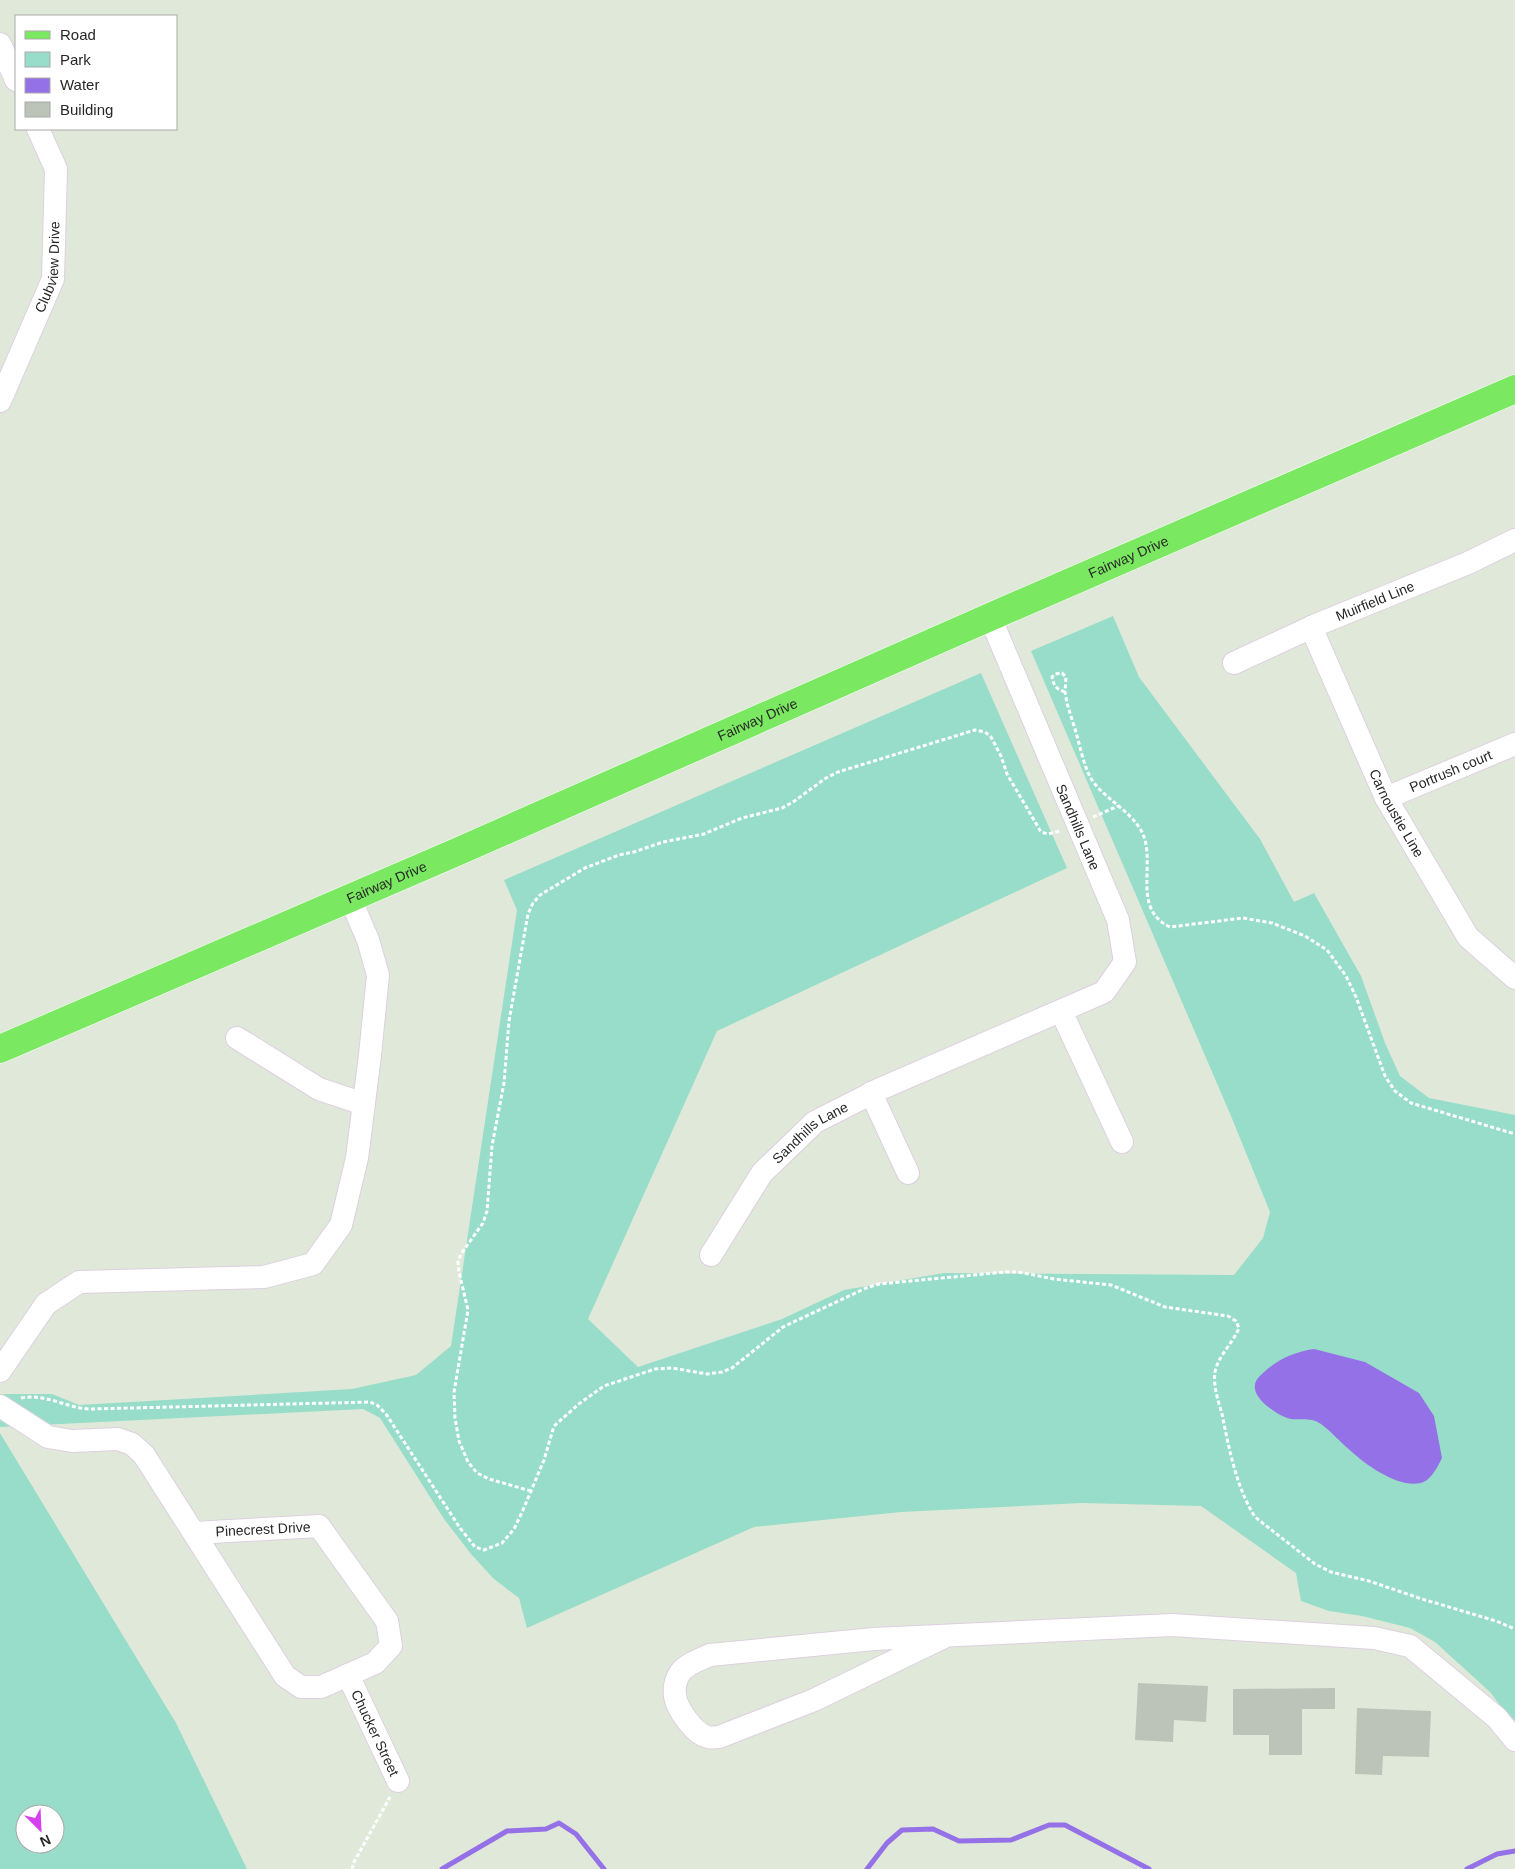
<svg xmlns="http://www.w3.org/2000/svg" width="1515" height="1869" font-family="Helvetica,sans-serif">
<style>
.green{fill:#98ddc9;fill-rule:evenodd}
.water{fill:#9571e7}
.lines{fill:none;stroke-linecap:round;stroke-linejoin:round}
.stream{stroke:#9571e7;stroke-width:5}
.building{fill:#bcc4b9}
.minor-casing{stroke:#ddcfe0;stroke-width:24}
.major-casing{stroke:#fff;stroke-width:29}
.path{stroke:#fff;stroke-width:3;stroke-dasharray:4 2.5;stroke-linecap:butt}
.minor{stroke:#fff;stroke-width:22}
.major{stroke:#7ae860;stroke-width:28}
.labels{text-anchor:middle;stroke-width:5;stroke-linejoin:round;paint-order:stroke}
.street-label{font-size:14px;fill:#272727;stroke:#fff}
</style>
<rect width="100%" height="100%" fill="#e0e9d9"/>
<path class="green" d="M1113,616l26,61 121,162 34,63 20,-9 47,83 24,67 15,33 29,22 86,17v610l-25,-33 -55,-50 -25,-14 -48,-12 -33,-5 -28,-10 -5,-28 -95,-67 -119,-3 -181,9 -147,15 -227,101 -8,-30 -25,-19 -23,-25 -27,-35 -64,-101 -17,-9 -363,18v-33h52l27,11 273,-16 64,-14 35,-29 66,-436 -13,-30 477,-207 86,195 -350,163 -129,288 50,48 144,-48 62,-29 100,-17 290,2 29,-37 7,-26 -39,-96 -200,-465z
M0,1433l176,290 71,146h-247zM25,1814h30v30h-30z"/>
<path class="water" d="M1314,1349l51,13 54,31 15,23 8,42c-4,8 -8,16 -15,22 -20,14 -60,-14 -75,-28 -11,-9 -20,-20 -31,-28 -9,-7 -20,-4 -30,-5 -11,-2 -39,-20 -36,-34 0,-5 5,-9 8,-12 15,-14 31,-21 51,-24z"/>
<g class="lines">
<path class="stream" d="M442,1869l65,-38 39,-2 13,-6 17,11 28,35
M867,1869l20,-26 15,-13 31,-1 26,12 52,-1 38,-15h16l84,44
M1467,1869l30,-15 18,-3"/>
</g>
<path class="building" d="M1138,1683l70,3 -2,36 -32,-2 -1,22 -38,-2z
M1335,1688v21h-33v46h-33v-20h-36v-46z
M1357,1708l74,3 -2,46 -46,-1 -1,19 -27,-1z"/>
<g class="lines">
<defs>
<g id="minor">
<path d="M0,44l16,36"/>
<path id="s1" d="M0,401l53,-122 3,-110 -18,-40"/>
<path id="s2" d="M1311,627l75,171 82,139 47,41"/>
<path id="s3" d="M1234,663l82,-38 152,-62 47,-23"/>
<path id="s4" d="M1386,798l129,-54"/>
<path d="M1061,1011l61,131"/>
<path d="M237,1038l82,51 45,15"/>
<path d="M871,1093l37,80"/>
<path id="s5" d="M711,1255l51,-82 53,-51 65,-33 224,-97 21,-30 -7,-42 -128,-303"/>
<path d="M0,1371l46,-67 33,-22 185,-5 49,-13 28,-39 16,-67 13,-103 8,-80 -10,-35 -18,-42"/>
<path d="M0,1406l48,31 24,4 46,-2 14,5 12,11 141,221 16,11h20l54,-24 16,-17 -4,-25 -68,-95 -125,7"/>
<path d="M946,1636l-132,64 -95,37c-3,0 -8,1 -11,0 -14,-3 -31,-28 -33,-41 -1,-8 1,-17 5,-23 6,-9 21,-14 30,-18l164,-16 298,-14 202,13 36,8 87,72 18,22"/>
<path id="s6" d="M348,1675l50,106"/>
</g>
<g id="major">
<path id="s7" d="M0,1049l459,-198 531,-234 525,-228"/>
</g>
</defs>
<use href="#minor" class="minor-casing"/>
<use href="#major" class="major-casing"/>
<path class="path" d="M1065,692c-9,-3 -11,-6 -13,-15l3,-3 7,-1 4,4 -1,15 2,11c3,11 7,22 10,33 4,14 7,31 15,44 14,21 46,34 53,60 8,31 -11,70 25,87l73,-9 29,5 33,13 22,14 19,26 10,21 29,79 10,15 16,12 104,31
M1093,817l25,-11
M21,1398c25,-5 47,11 71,11l278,-7 7,3 9,9 74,114 15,19 9,3 18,-7 12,-14 9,-19 21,-50 10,-34 26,-23 24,-17 51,-17 17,-1 35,6 15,-2 10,-4 51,-41 83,-39 13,-4 126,-12h13l36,7 57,6 54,22 63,9 8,5 3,7c-6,15 -21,28 -24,44 -2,14 3,28 7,42 7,34 14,73 33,103l60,47 16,8 38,9 53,18 74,22 19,8
M531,1491l-42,-12 -12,-6 -9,-11 -9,-21 -4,-23 -1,-26 14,-82 -9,-38 -1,-10 3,-8 22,-31 4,-12 5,-65 12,-63 5,-62 19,-107 5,-11 7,-8 45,-27 34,-13 15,-3 29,-10 41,-8 38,-16 40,-10 11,-6 33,-24 12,-6 137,-42 10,2 6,5 10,19 6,18 34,58 7,2 12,-3
M352,1869l2,-7 36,-65"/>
<use href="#minor" class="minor"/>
<use href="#major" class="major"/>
</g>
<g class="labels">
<g class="street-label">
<text dy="5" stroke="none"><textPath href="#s1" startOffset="144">Clubview Drive</textPath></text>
<text dy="5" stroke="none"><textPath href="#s7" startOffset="1231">Fairway Drive</textPath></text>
<text dy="5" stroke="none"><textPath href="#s3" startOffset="154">Muirfield Line</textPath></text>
<text dy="5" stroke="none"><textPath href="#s7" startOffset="826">Fairway Drive</textPath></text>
<text dy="5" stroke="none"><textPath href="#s4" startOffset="70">Portrush court</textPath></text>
<text dy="5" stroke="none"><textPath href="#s2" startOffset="205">Carnoustie Line</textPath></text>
<text transform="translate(1078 827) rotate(67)" y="5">Sandhills Lane</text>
<text dy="5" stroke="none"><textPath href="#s7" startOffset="421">Fairway Drive</textPath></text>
<text dy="5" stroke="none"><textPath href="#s5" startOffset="160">Sandhills Lane</textPath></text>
<text transform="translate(263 1529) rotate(-3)" y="5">Pinecrest Drive</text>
<text dy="5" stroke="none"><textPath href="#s6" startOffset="64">Chucker Street</textPath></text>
</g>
</g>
<rect x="15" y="15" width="162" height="115" fill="#ffffff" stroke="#a9a9a9"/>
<rect x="25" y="31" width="25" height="8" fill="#7ae860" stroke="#a9a9a9"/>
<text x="60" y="40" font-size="15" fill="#272727">Road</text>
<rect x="25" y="52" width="25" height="15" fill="#98ddc9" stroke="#a9a9a9"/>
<text x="60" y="65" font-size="15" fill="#272727">Park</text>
<rect x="25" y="78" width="25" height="15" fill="#9571e7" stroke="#a9a9a9"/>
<text x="60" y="90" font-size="15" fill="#272727">Water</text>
<rect x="25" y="102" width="25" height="15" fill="#bcc4b9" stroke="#a9a9a9"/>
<text x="60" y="115" font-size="15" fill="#272727">Building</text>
<g transform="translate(40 1829) rotate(156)"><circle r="24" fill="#ffffff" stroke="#a9a9a9"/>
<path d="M0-4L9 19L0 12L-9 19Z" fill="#d541ef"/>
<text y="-8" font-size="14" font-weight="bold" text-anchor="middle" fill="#272727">N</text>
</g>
</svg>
